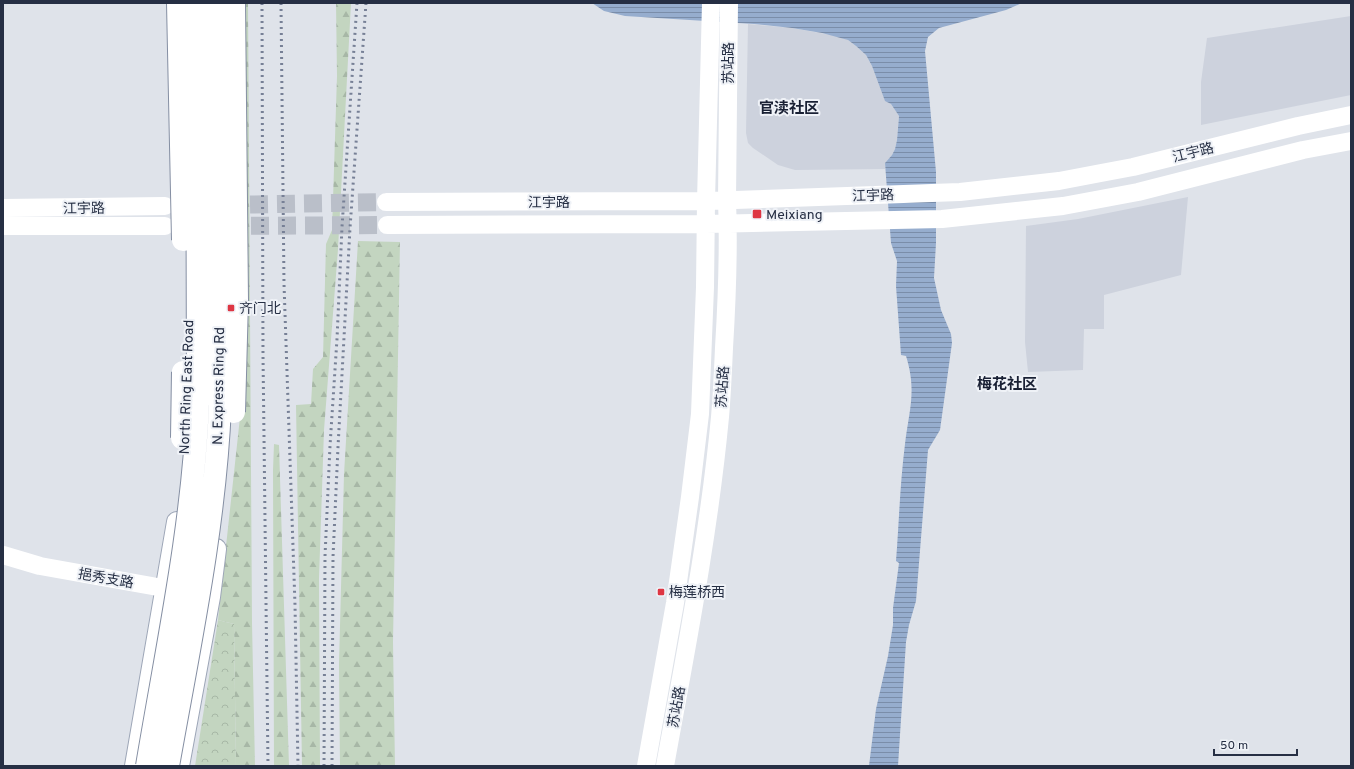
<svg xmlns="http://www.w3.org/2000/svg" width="1354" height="769" font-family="Overpass,'Noto Sans SC',sans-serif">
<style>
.built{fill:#cdd2dd}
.forest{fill:url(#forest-firs)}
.park{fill:url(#park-crowns)}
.water{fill:url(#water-rules)}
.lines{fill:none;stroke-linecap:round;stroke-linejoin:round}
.secondary-tunnel{stroke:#babfc9;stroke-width:18;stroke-dasharray:18 9;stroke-linecap:butt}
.primary-casing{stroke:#9da6b7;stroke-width:22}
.secondary{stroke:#fff;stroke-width:18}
.primary{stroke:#fff;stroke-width:20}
.rail{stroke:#778096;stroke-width:3;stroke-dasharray:2 4;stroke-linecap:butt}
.highway-bridge-casing{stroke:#858fa3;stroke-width:24;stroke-linecap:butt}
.highway-bridge{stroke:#fff;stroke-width:22}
.poi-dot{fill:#de3643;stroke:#eff2f7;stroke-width:1.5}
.labels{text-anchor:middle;stroke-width:4;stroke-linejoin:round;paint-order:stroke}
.street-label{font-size:14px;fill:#262f44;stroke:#eff2f7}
.poi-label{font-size:14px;fill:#262f44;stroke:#eff2f7;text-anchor:start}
.neighbourhood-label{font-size:15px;font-weight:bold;fill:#192034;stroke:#eff2f7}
</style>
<defs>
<pattern id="forest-firs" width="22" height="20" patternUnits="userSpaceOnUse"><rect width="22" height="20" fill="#c3d5c0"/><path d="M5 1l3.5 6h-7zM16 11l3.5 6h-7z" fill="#a7b7a6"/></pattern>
<pattern id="park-crowns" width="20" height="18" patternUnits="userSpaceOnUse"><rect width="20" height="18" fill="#c3d5c0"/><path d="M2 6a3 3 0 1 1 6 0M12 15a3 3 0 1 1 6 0" fill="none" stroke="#a7b7a6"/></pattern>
<pattern id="water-rules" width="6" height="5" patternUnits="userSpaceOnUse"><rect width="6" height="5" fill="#96adce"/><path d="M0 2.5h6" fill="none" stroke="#7a8da9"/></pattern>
</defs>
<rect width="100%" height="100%" fill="#dfe3ea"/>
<path class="built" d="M1351,16v79l-150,30v-43l6,-44z
M748,24l44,4 45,8 11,4 8,6 10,9 6,11 13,34 6,4 8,12 -2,24 -2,9 -3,6 -7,8v6l-90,1 -17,-5 -25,-17 -5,-5 -2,-10z
M1188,197l-7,78 -77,20v34h-20l-1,41 -55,2 -3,-30 1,-116 52,-7z"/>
<path class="forest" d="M237,3h11l4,620 3,143h-19l-2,-142 -16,-4 23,-212z
M336,3h15l-13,246 -14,181 -5,149 1,187h-18l-6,-361 15,-1 2,-35 10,-12 3,-113 6,-14 5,-154z
M358,241l42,1 -7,400 2,124h-55l-1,-102 5,-190z
M274,444l5,1 10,321h-15l-1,-296z"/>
<path class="park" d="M218,620l16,4 2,142h-41z"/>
<path class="water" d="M592,3h430l-16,7 -67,18 -11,9 -3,14 11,121v71l-2,35 7,32 10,24 1,9 -12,87 -12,20 -12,151 -7,24 -3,17 -8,124h-29l7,-57 12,-53 5,-31v-17l6,-45 -3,-2c3,-38 4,-78 9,-117 4,-34 12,-53 1,-88l-5,-1 -5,-69 1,-25 -6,-18 -6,-80 7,-8 3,-6 2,-9 2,-24 -8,-12 -6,-3 -13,-35 -6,-11 -10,-9 -8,-6 -26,-7 -30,-5 -38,-4 -129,-8 -21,-5z"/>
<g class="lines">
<path class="secondary-tunnel" d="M223,205l163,-3
M224,226l163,-1"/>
<defs>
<path id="primary" d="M135,766l42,-244
M179,766l31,-169 6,-48"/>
</defs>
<use href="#primary" class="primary-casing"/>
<path class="secondary" d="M386,202l320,-1 254,-9 99,-11 42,-8 32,-6 165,-41 53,-11
M3,208l162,-2
M387,225l319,-1 236,-5 121,-13 43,-8 32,-6 165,-42 48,-9
M3,226h162
M3,555l37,11 140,25
M646,766l29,-163 15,-106 10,-83 5,-127 1,-86 5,-198
M665,766c21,-116 44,-232 55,-349 2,-23 3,-46 4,-69 3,-49 5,-98 3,-148l2,-197"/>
<use href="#primary" class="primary"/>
<path class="rail" d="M262,3l1,352 5,411
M281,3l3,281 11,321 3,161
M324,766l1,-210 5,-110 7,-107 5,-112 15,-224
M332,766l1,-209 5,-110 12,-219 16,-225"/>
<defs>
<path id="highway-bridge" d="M178,3l5,237
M234,3l3,297 -3,112
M182,438l1,-66
M147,766c20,-120 46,-240 51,-362l-1,-401
M168,766c21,-119 47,-239 52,-360l-2,-403"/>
</defs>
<use href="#highway-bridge" class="highway-bridge-casing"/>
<use href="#highway-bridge" class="highway-bridge"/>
</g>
<g class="poi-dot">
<rect x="752" y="209" width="10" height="10" rx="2"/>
<rect x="227" y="304" width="8" height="8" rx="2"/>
<rect x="657" y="588" width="8" height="8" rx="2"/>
</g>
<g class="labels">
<g class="street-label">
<text transform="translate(728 63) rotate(-90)" y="5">苏站路</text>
<text transform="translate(1193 152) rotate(-14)" y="5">江宇路</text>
<text transform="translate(873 195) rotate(-2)" y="5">江宇路</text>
<text x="549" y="207">江宇路</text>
<text transform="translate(84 208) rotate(-1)" y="5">江宇路</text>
<text transform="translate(218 386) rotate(-89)" y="5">N. Express Ring Rd</text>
<text transform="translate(186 387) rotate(-88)" y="5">North Ring East Road</text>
<text transform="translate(722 387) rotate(-86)" y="5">苏站路</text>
<text transform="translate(106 578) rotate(10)" y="5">挹秀支路</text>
<text transform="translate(676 707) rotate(-80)" y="5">苏站路</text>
</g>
<g class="poi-label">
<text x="766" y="219">Meixiang</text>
<text x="239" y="313">齐门北</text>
<text x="669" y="597">梅莲桥西</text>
</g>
<g class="neighbourhood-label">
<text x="789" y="113">官渎社区</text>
<text x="1007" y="389">梅花社区</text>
</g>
</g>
<rect width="1354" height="769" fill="none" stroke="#262f44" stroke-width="8"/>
<path d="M1214 749v6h83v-6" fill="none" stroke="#262f44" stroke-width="2"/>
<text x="1220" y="749" font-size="12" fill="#262f44" stroke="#eff2f7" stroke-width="3" paint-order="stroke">50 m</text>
</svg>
